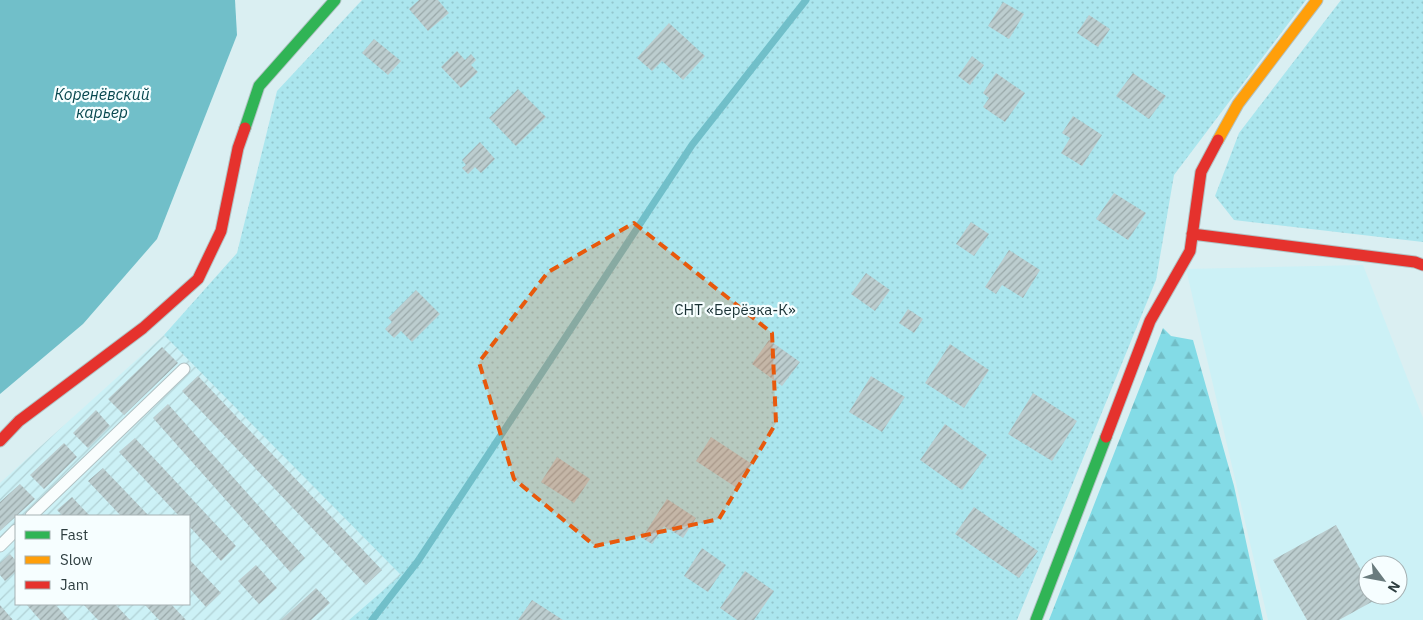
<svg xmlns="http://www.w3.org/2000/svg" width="1423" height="620" font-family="'IBM Plex Sans',sans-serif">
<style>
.built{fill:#ccf1f6;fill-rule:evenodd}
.industrial{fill:url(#industrial-furrows);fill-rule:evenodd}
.forest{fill:url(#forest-firs)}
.park{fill:url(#park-dots)}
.water{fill:#71bfc9}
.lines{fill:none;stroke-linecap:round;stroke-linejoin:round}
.stream{stroke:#71bfc9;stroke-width:7}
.building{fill:url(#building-hatch)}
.lane-casing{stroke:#b1c2c4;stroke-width:13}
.fast-casing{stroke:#b1c2c4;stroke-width:13}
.slow-casing{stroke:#b1c2c4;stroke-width:13}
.jam-casing{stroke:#b1c2c4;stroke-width:13}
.lane{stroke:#f9fdfd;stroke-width:11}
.fast{stroke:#30b455;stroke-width:11}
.slow{stroke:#ff9f0a;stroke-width:11}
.jam{stroke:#e5322d;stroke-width:11}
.marked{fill:#e8590c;fill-opacity:0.2;stroke:#e8590c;stroke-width:4;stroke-dasharray:10 6;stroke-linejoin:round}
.labels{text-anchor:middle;stroke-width:4.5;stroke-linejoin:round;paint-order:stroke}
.park-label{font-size:15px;fill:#1a3235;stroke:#f6feff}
.water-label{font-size:16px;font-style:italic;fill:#08484f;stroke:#f6feff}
</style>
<defs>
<pattern id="industrial-furrows" width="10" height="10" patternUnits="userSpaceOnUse" patternTransform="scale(1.25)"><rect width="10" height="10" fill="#ccf1f6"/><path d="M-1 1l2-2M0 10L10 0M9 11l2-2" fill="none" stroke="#b0d0d4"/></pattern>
<pattern id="forest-firs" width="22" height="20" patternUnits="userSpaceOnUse" patternTransform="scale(1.25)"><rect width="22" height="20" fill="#83dbe6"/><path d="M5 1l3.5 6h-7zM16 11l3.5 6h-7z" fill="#71bdc6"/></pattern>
<pattern id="park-dots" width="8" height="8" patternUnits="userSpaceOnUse" patternTransform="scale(1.25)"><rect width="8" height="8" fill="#abe6ee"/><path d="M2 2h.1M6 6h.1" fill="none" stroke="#93c6cd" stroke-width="1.8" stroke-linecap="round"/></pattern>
<pattern id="building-hatch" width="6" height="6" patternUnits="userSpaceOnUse" patternTransform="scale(1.25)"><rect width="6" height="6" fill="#bccdcf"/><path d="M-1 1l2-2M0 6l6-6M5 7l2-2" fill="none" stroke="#99a8a9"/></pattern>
</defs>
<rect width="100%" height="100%" fill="#daeff2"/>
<path class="built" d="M1363,265l60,153v202h-155l-82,-351zM1368,565h30v30h-30z"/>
<path class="industrial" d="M164,335l238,240 -53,45h-349v-137zM16,516h173v88h-173z"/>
<path class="forest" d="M1163,328l8,8 22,4 41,146 29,134h-214z"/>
<path class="park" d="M362,0h944l-132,175 -18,105 -139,340h-668l52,-45 -237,-240 73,-82 40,-162z
M1341,0h82v242l-189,-22 -19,-24 24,-63z"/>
<path class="water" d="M0,0h235l2,35 -80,204 -74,85 -83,70z"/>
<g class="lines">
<path class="stream" d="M372,620l46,-59 274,-416 114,-145"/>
</g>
<path class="building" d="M419,0h19l11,13 -21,18 -19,-22z
M1003,2l21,12 -15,25 -21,-13z
M1089,15l21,14 -12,18 -21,-14z
M669,23l36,33 -22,24 -21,-19 -10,10 -15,-13z
M374,39l27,22 -13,14 -26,-22z
M457,51l8,9 6,-6 5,6 -5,5 7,7 -17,16 -20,-21z
M972,56l12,9 -14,20 -12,-9z
M996,73l29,20 -20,29 -22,-15 6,-9 -6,-5z
M1133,73l33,23 -17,23 -33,-23z
M518,89l28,28 -30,29 -27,-28z
M1073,116l29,19 -20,31 -21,-13 9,-15 -8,-5z
M480,142l15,17 -14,14 -6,-6 -7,7 -6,-6 4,-3 -4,-5z
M1114,193l32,20 -18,27 -32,-21z
M971,222l18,12 -15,22 -18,-12z
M1009,250l31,20 -17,28 -21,-13 -6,9 -11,-7z
M866,273l24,17 -15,21 -24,-17z
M416,290l24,24 -28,28 -11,-11 -7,7 -9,-9 7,-7 -4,-4z
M908,309l15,10 -9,14 -15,-10z
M769,340l31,22 -18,24 -30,-22z
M950,344l39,26 -25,38 -39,-25z
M162,347l16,16 -54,52 -16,-16z
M198,376l184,194 -16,15 -184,-194z
M871,376l34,21 -23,35 -33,-20z
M1033,393l44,28 -25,40 -44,-27z
M168,404l137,154 -15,14 -137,-154z
M96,410l14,16 -22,22 -15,-15z
M945,424l42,31 -25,35 -42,-30z
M711,437l41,27 -15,24 -41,-27z
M135,438l101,108 -15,15 -32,-35v-10h-10l-60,-64z
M64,443l13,14 -33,32 -14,-14z
M557,457l33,22 -16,24 -33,-21z
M103,468l46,48h-28l-33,-35z
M20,484l15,15 -35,32v-29z
M72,497l18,19h-27l-6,-6z
M667,499l29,19 -13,20 -19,-12 -12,18 -10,-6z
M974,507l64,44 -19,27 -64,-44z
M1336,525l32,58v12h7l2,4 -38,21h-32l-34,-60z
M702,548l24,17 -18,27 -24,-16z
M10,554l6,7v10l-11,10 -5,-6v-12z
M189,559l32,34 -15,14 -17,-19z
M256,565l21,23 -18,16 -21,-23z
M745,571l29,20 -20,29h-17l-17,-12z
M316,588l14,15 -19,17h-30z
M532,600l31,20h-45z
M26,604h29l14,16h-29z
M83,604h32l15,16h-32z
M144,604h27l15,16h-27z
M0,605l13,15h-13z"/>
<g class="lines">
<defs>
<path id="lane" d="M31,516l153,-147
M0,546l16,-16"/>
<path id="fast" d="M245,128l14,-42 76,-86
M1036,620l70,-183"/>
<path id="slow" d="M1218,140l20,-36 79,-104"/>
<path id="jam" d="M1192,234l223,28 8,3
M1106,437l44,-116 40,-70 11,-79 17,-32
M0,441l19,-20 124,-93 55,-49 23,-48 17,-83 7,-20"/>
</defs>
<use href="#lane" class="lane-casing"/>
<use href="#fast" class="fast-casing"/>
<use href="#slow" class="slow-casing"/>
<use href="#jam" class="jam-casing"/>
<use href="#lane" class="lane"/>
<use href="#fast" class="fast"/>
<use href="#slow" class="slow"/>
<use href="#jam" class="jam"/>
</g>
<path class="marked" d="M634,223l138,110 4,90 -57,96 -124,27 -81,-67 -35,-117 69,-90z"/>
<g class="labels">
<g class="park-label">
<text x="735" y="315">СНТ «Берёзка-К»</text>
</g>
<g class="water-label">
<text x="102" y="100">Коренёвский<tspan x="102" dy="18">карьер</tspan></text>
</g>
</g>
<rect x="15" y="515" width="175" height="90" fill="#f6feff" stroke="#a6b1b3"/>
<rect x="25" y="531" width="25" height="8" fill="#30b455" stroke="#a6b1b3"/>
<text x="60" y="540" font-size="15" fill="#2e3e40">Fast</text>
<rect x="25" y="556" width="25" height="8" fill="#ff9f0a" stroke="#a6b1b3"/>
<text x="60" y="565" font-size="15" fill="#2e3e40">Slow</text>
<rect x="25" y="581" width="25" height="8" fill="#e5322d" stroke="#a6b1b3"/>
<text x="60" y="590" font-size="15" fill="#2e3e40">Jam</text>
<g transform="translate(1383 580) rotate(122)"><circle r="24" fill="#f6feff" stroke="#a6b1b3"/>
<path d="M0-4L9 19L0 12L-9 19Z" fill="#6a7c7e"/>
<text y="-8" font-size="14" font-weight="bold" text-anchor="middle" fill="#2e3e40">N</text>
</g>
</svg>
